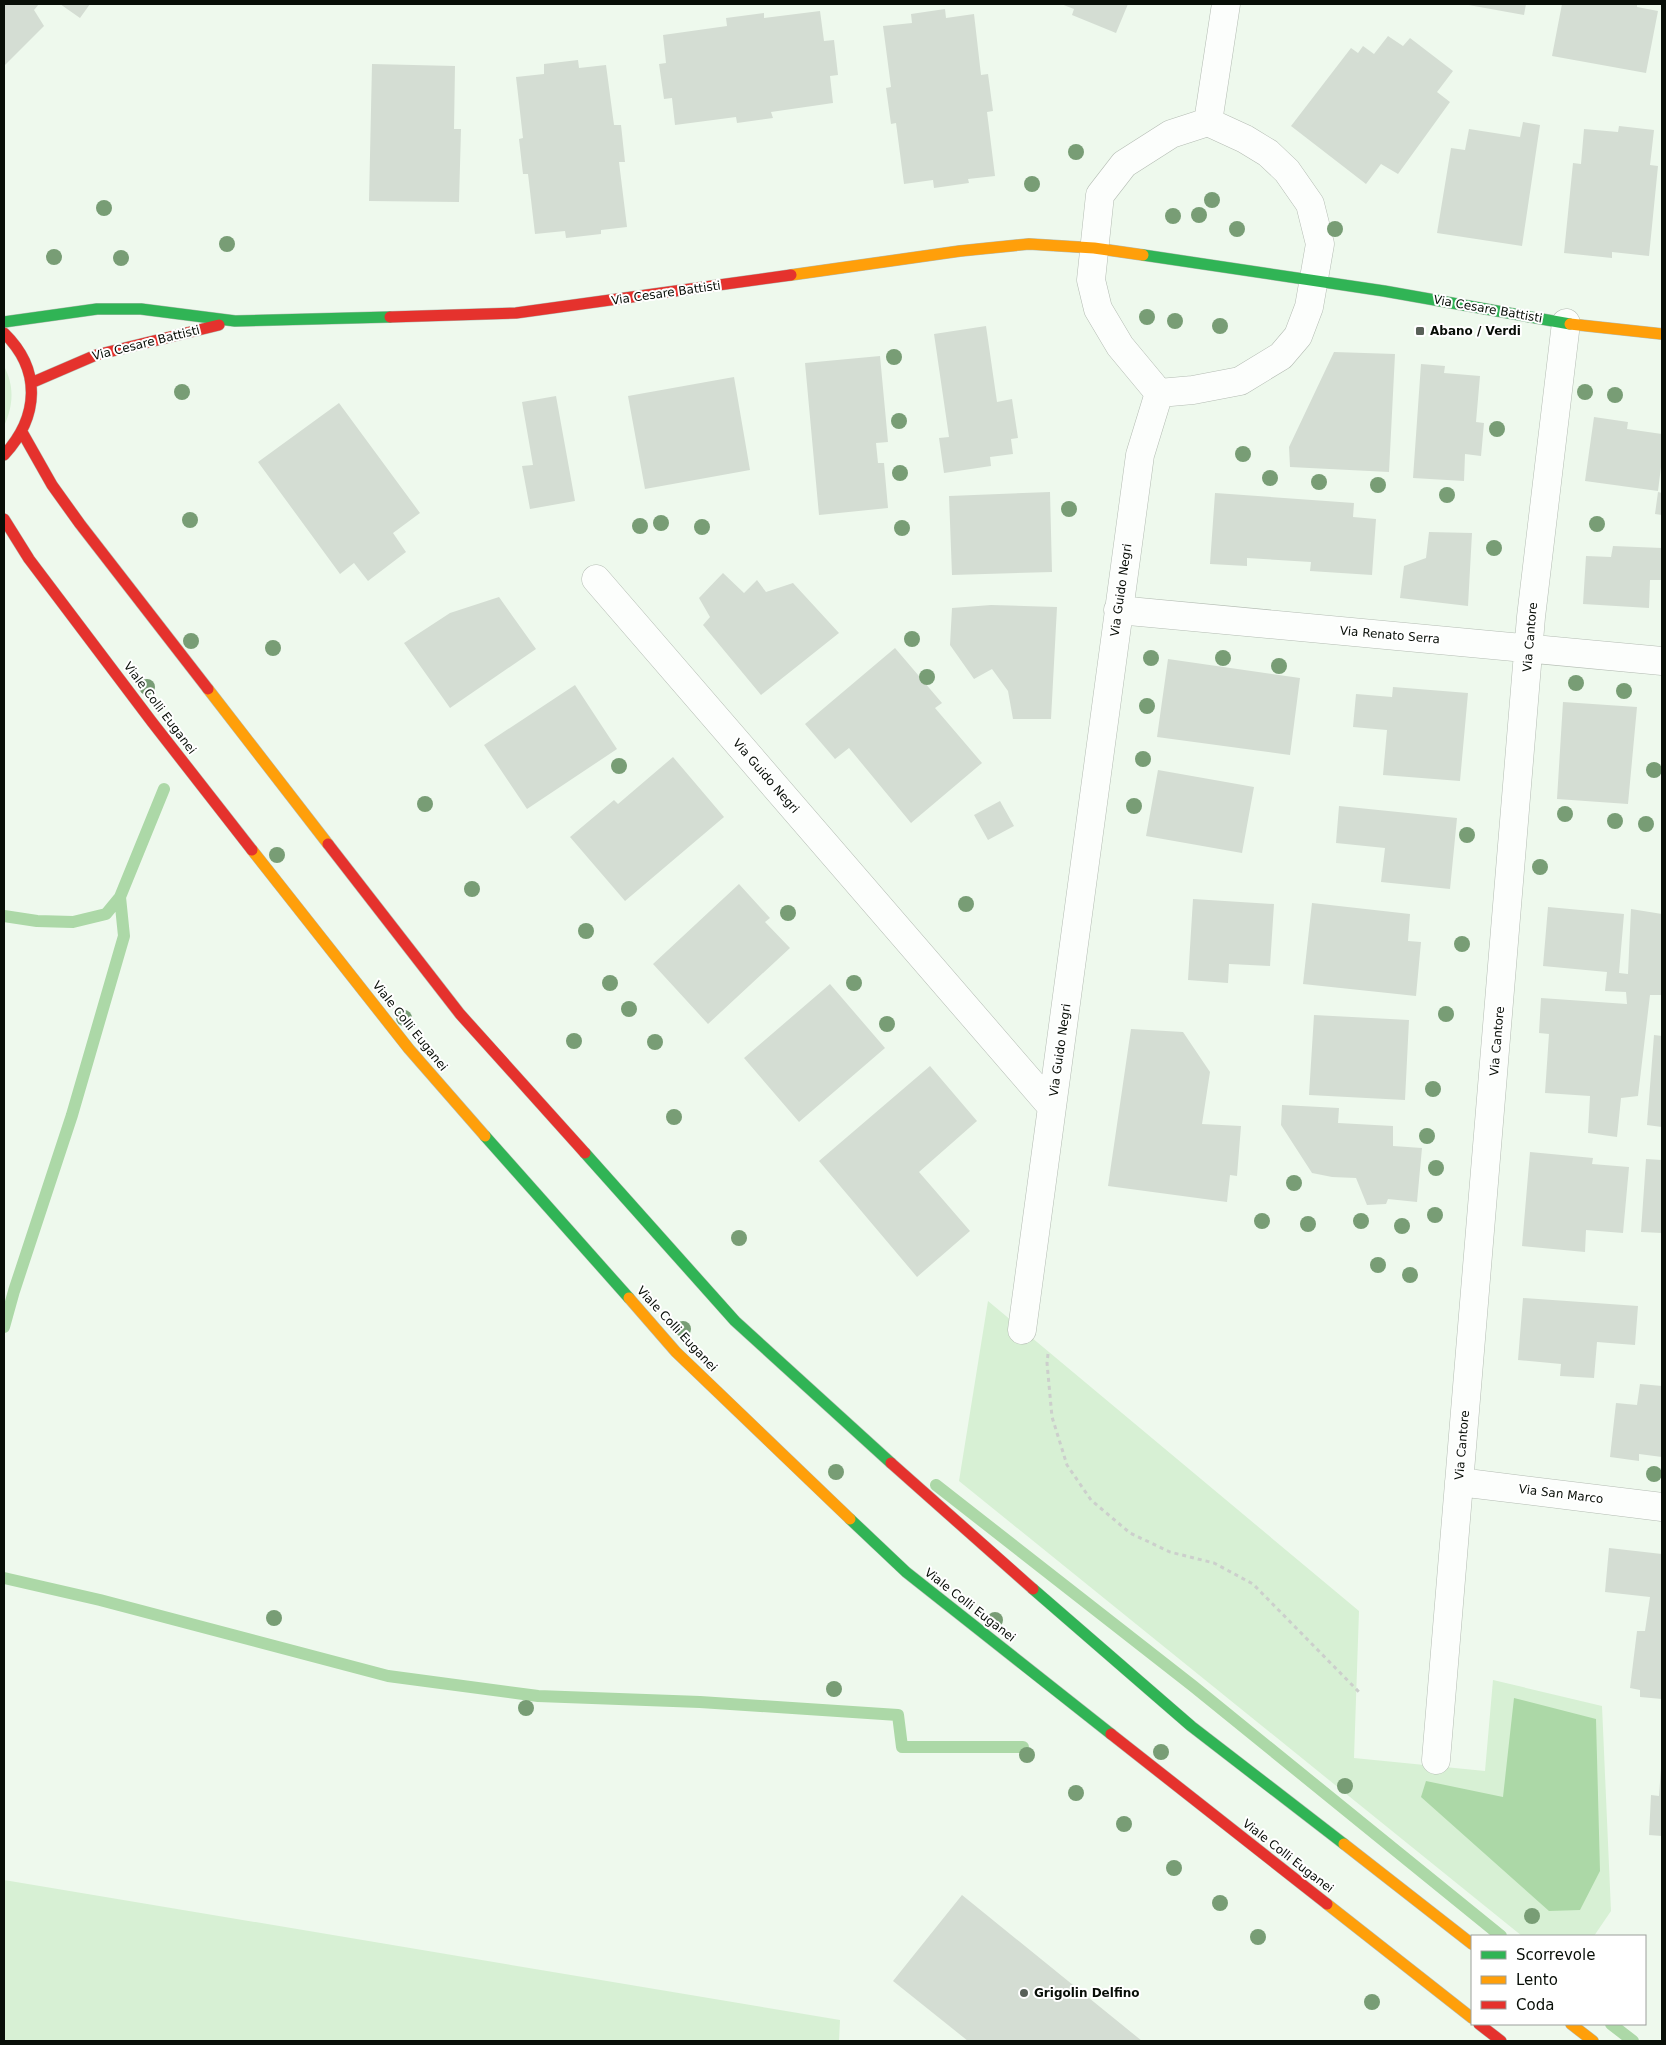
<svg xmlns="http://www.w3.org/2000/svg" width="1666" height="2045" font-family="'DejaVu Sans',sans-serif">
<style>
.green{fill:#d7f0d4}
.water{fill:#acd8a7}
.lines{fill:none;stroke-linecap:round;stroke-linejoin:round}
.stream{stroke:#acd8a7;stroke-width:12}
.building{fill:#d4ddd3}
.street-casing{stroke:#b4bcb3;stroke-width:29}
.fast-casing{stroke:#b4bcb3;stroke-width:12}
.slow-casing{stroke:#b4bcb3;stroke-width:12}
.jam-casing{stroke:#b4bcb3;stroke-width:12}
.path{stroke:#cccfcc;stroke-width:3;stroke-dasharray:4 4;stroke-linecap:butt}
.street{stroke:#fcfefc;stroke-width:28}
.fast{stroke:#30b455;stroke-width:11}
.slow{stroke:#ff9f0a;stroke-width:11}
.jam{stroke:#e5322d;stroke-width:11}
.tree{fill:#789d75}
.poi-dot{fill:#586058;stroke:#fff;stroke-width:2}
.labels{text-anchor:middle;stroke-width:4;stroke-linejoin:round;paint-order:stroke}
.street-label{font-size:12px;fill:#080e07;stroke:#fff}
.poi-label{font-size:12px;font-weight:bold;fill:#080e07;stroke:#fff;text-anchor:start}
</style>
<rect width="100%" height="100%" fill="#eef9ed"/>
<path class="green" d="M4,366c11,21 9,40 0,60z
M988,1301l371,310 -5,147 131,13 8,-91 109,26 9,205 -17,25h-72l-563,-455z
M4,1880l836,140 -1,21h-835z"/>
<path class="water" d="M1514,1698l82,21 4,152 -20,39 -31,1 -128,-114 5,-16 77,16z"/>
<g class="lines">
<path class="stream" d="M4,916l33,5 36,1 33,-8 14,-17 44,-108
M4,1327l10,-36 58,-176 52,-179 -4,-39
M936,1485l257,201 308,250
M4,1578l96,22 288,76 150,20 162,6 198,13 4,32h121
M1611,2024l22,17"/>
</g>
<path class="building" d="M4,4h35l-5,6 10,16 -40,40z
M60,4h30l-10,14z
M1061,4h67l-12,29 -44,-18 2,-6z
M1463,4h63l-2,11z
M1562,4h75v3l21,4 -12,62 -94,-17z
M945,9l1,9 28,-4 7,61 7,-1 5,37 -6,1 8,64 -27,3 1,4 -35,5 -1,-8 -29,4 -8,-61 -5,1 -5,-36 5,-1 -8,-61 29,-3 -1,-9z
M820,11l4,30 10,-1 4,35 -8,1 3,27 -62,9 2,6 -36,5 -1,-6 -61,8 -3,-27 -8,1 -5,-35 7,-1 -3,-28 64,-9 -1,-8 38,-5v5z
M1388,36l15,10 7,-8 43,33 -16,21 13,10 -52,72 -17,-10 -15,20 -75,-58 60,-78 7,5 5,-7 11,8z
M578,60l1,8 27,-3 8,60h7l4,37h-6l8,65 -26,3v4l-35,4 -1,-7 -30,3 -7,-60h-5l-4,-35 4,-1 -7,-61 28,-3v-10z
M372,64l83,2 -1,63h7l-2,73 -90,-1z
M1523,122l17,3 -18,121 -85,-13 14,-85 14,2 4,-21 51,8z
M1619,126l35,4 -4,35 8,1 -9,90 -37,-4v6l-48,-5 9,-90 8,1 3,-35 34,3z
M986,326l11,76 15,-3 6,39 -7,1 2,15 -23,3 1,9 -47,7 -5,-35 10,-1 -15,-103z
M1334,352l61,2 -6,118 -99,-5 -1,-20z
M880,356l8,86 -12,1 2,20h6l4,45 -69,7 -14,-152z
M1421,364l24,2 -1,7 36,3 -4,46 8,1 -3,33 -16,-2 -1,27 -51,-3z
M734,377l16,93 -105,19 -17,-93z
M556,396l19,105 -45,8 -8,-43 11,-1 -11,-63z
M339,403l81,110 -27,20 13,19 -38,29 -14,-18 -14,11 -82,-112z
M1594,417l34,5 -1,7 35,5v25l-4,32 -73,-10z
M1050,492l2,80 -100,3 -3,-79z
M1658,492l4,1v22l-7,-1z
M1215,493l139,10 -1,14 23,2 -4,56 -62,-4 1,-9 -64,-4v8l-37,-2z
M1429,532l43,1 -4,73 -68,-8 4,-32 22,-8z
M1613,546l49,2v32h-12l-1,28 -66,-4 3,-48 25,1z
M723,573l21,20 13,-13 9,12 27,-9 46,50 -78,62 -58,-70 7,-8 -11,-19z
M499,597l37,52 -86,59 -46,-65 46,-30z
M991,605l66,2 -6,112h-38l-5,-28 -16,-22 -18,10 -24,-34 2,-37z
M895,648l47,55 -7,5 47,55 -71,60 -62,-75 -14,11 -30,-35z
M1168,659l132,19 -10,77 -133,-18z
M575,685l42,64 -90,60 -43,-64z
M1393,687l75,6 -8,88 -77,-6 4,-45 -34,-3 3,-33 36,3z
M1563,702l74,5 -9,97 -71,-5z
M673,757l51,60 -99,84 -55,-64 44,-37 4,4z
M1158,770l96,17 -12,66 -96,-17z
M1000,801l14,25 -26,14 -14,-25z
M1339,806l118,12 -7,71 -69,-7 4,-34 -49,-5z
M739,884l31,34 -5,4 25,26 -82,76 -55,-60z
M1193,899l81,5 -4,62 -41,-2 -1,19 -40,-3z
M1312,903l98,11 -2,27 13,1 -5,54 -113,-12z
M1548,907l76,7 -5,59 9,1 3,-65 31,5v81h-12l-12,101 -17,2 -4,39 -29,-4 2,-37 -45,-3 4,-59 -10,-1 2,-35 86,6 -1,-12 -21,-1 2,-19 -64,-6z
M830,984l55,64 -86,74 -55,-64z
M1314,1015l95,5 -4,80 -96,-5z
M1131,1029l52,3 27,40 -8,52 39,2 -4,50 -7,-1 -3,27 -119,-16z
M1654,1035l8,1v91l-15,-2z
M930,1066l47,55 -58,51 51,59 -53,46 -98,-116z
M1282,1105l57,3 -1,15 55,3v20l29,2 -5,54 -29,-3 -2,5 -19,1 -11,-27 -24,-1 -20,-4 -31,-48z
M1530,1152l63,6 -1,6 37,3 -6,66 -37,-3 -1,22 -63,-6z
M1646,1159l16,1v73l-21,-1z
M1523,1298l115,8 -3,39 -38,-3 -3,36 -34,-2 1,-12 -43,-4z
M1640,1384l22,2v71l-23,-3v7l-29,-4 6,-54 21,2z
M1609,1548l53,6v145l-22,-2v-7l-10,-2 7,-57h8l5,-34 -45,-5z
M1661,1768h1v68l-13,-1 2,-40 8,1z
M962,1895l180,146h-174l-75,-60z"/>
<g class="lines">
<defs>
<path id="street" d="M1208,122l37,17 23,14 19,18 23,33 10,40 -11,63 -11,29 -17,20 -41,25 -47,9 -34,3 -39,-47 -22,-37 -7,-29 9,-85 24,-31 47,-30z
M1208,122l18,-118
M596,579l456,528 88,-652 19,-62
M1118,610l544,51
M1022,1330l30,-223
M1459,1482l203,25
M1436,1760l95,-1143 35,-294"/>
<path id="fast" d="M1143,255l241,36 186,33
M4,322l93,-13h44l94,12 155,-4
M485,1136l144,162
M585,1153l150,168 156,142
M850,1519l56,53 205,162
M1033,1589l158,137 153,118"/>
<path id="slow" d="M791,275l169,-24 69,-7 65,4 49,7
M1570,324l92,10
M208,689l120,155
M252,850l157,199 76,87
M629,1298l47,54 174,167
M1344,1844l128,100
M1327,1904l145,114
M1571,2024l22,17"/>
<path id="jam" d="M390,317l126,-4 275,-38
M4,333c38,37 35,84 0,122
M31,383l65,-28 123,-30
M22,432l30,53 28,39 128,165
M4,519l25,40 123,163 100,128
M328,844l132,170 125,139
M891,1463l142,126
M1111,1734l216,170
M1479,2024l22,17"/>
</defs>
<use href="#street" class="street-casing"/>
<use href="#fast" class="fast-casing"/>
<use href="#slow" class="slow-casing"/>
<use href="#jam" class="jam-casing"/>
<path class="path" d="M1048,1354l-1,9 5,54 15,48 24,35 39,33 40,19 44,11 39,21 106,108"/>
<use href="#street" class="street"/>
<use href="#fast" class="fast"/>
<use href="#slow" class="slow"/>
<use href="#jam" class="jam"/>
</g>
<g class="tree">
<circle cx="1076" cy="152" r="8"/>
<circle cx="1032" cy="184" r="8"/>
<circle cx="1212" cy="200" r="8"/>
<circle cx="104" cy="208" r="8"/>
<circle cx="1199" cy="215" r="8"/>
<circle cx="1173" cy="216" r="8"/>
<circle cx="1237" cy="229" r="8"/>
<circle cx="1335" cy="229" r="8"/>
<circle cx="227" cy="244" r="8"/>
<circle cx="54" cy="257" r="8"/>
<circle cx="121" cy="258" r="8"/>
<circle cx="1147" cy="317" r="8"/>
<circle cx="1175" cy="321" r="8"/>
<circle cx="1220" cy="326" r="8"/>
<circle cx="894" cy="357" r="8"/>
<circle cx="182" cy="392" r="8"/>
<circle cx="1585" cy="392" r="8"/>
<circle cx="1615" cy="395" r="8"/>
<circle cx="899" cy="421" r="8"/>
<circle cx="1497" cy="429" r="8"/>
<circle cx="1243" cy="454" r="8"/>
<circle cx="900" cy="473" r="8"/>
<circle cx="1270" cy="478" r="8"/>
<circle cx="1319" cy="482" r="8"/>
<circle cx="1378" cy="485" r="8"/>
<circle cx="1447" cy="495" r="8"/>
<circle cx="1069" cy="509" r="8"/>
<circle cx="190" cy="520" r="8"/>
<circle cx="661" cy="523" r="8"/>
<circle cx="1597" cy="524" r="8"/>
<circle cx="640" cy="526" r="8"/>
<circle cx="702" cy="527" r="8"/>
<circle cx="902" cy="528" r="8"/>
<circle cx="1494" cy="548" r="8"/>
<circle cx="912" cy="639" r="8"/>
<circle cx="191" cy="641" r="8"/>
<circle cx="273" cy="648" r="8"/>
<circle cx="1151" cy="658" r="8"/>
<circle cx="1223" cy="658" r="8"/>
<circle cx="1279" cy="666" r="8"/>
<circle cx="927" cy="677" r="8"/>
<circle cx="1576" cy="683" r="8"/>
<circle cx="147" cy="687" r="8"/>
<circle cx="1624" cy="691" r="8"/>
<circle cx="1147" cy="706" r="8"/>
<circle cx="1143" cy="759" r="8"/>
<circle cx="619" cy="766" r="8"/>
<circle cx="1654" cy="770" r="8"/>
<circle cx="425" cy="804" r="8"/>
<circle cx="1134" cy="806" r="8"/>
<circle cx="1565" cy="814" r="8"/>
<circle cx="1615" cy="821" r="8"/>
<circle cx="1646" cy="824" r="8"/>
<circle cx="1467" cy="835" r="8"/>
<circle cx="277" cy="855" r="8"/>
<circle cx="1540" cy="867" r="8"/>
<circle cx="472" cy="889" r="8"/>
<circle cx="966" cy="904" r="8"/>
<circle cx="788" cy="913" r="8"/>
<circle cx="586" cy="931" r="8"/>
<circle cx="1462" cy="944" r="8"/>
<circle cx="610" cy="983" r="8"/>
<circle cx="854" cy="983" r="8"/>
<circle cx="629" cy="1009" r="8"/>
<circle cx="1446" cy="1014" r="8"/>
<circle cx="404" cy="1018" r="8"/>
<circle cx="887" cy="1024" r="8"/>
<circle cx="574" cy="1041" r="8"/>
<circle cx="655" cy="1042" r="8"/>
<circle cx="1433" cy="1089" r="8"/>
<circle cx="674" cy="1117" r="8"/>
<circle cx="1427" cy="1136" r="8"/>
<circle cx="1436" cy="1168" r="8"/>
<circle cx="1294" cy="1183" r="8"/>
<circle cx="1435" cy="1215" r="8"/>
<circle cx="1262" cy="1221" r="8"/>
<circle cx="1361" cy="1221" r="8"/>
<circle cx="1308" cy="1224" r="8"/>
<circle cx="1402" cy="1226" r="8"/>
<circle cx="739" cy="1238" r="8"/>
<circle cx="1378" cy="1265" r="8"/>
<circle cx="1410" cy="1275" r="8"/>
<circle cx="683" cy="1329" r="8"/>
<circle cx="836" cy="1472" r="8"/>
<circle cx="1654" cy="1474" r="8"/>
<circle cx="274" cy="1618" r="8"/>
<circle cx="995" cy="1620" r="8"/>
<circle cx="834" cy="1689" r="8"/>
<circle cx="526" cy="1708" r="8"/>
<circle cx="1161" cy="1752" r="8"/>
<circle cx="1027" cy="1755" r="8"/>
<circle cx="1345" cy="1786" r="8"/>
<circle cx="1076" cy="1793" r="8"/>
<circle cx="1124" cy="1824" r="8"/>
<circle cx="1174" cy="1868" r="8"/>
<circle cx="1220" cy="1903" r="8"/>
<circle cx="1532" cy="1916" r="8"/>
<circle cx="1258" cy="1937" r="8"/>
<circle cx="1372" cy="2002" r="8"/>
</g>
<g class="poi-dot">
<rect x="1415" y="326" width="10" height="10" rx="2.5"/>
<circle cx="1024" cy="1993" r="5"/>
</g>
<g class="labels">
<g class="street-label">
<text transform="translate(666 293) rotate(-8)" y="4">Via Cesare Battisti</text>
<text transform="translate(1488 309) rotate(10)" y="4">Via Cesare Battisti</text>
<text transform="translate(146 343) rotate(-14)" y="4">Via Cesare Battisti</text>
<text transform="translate(1121 590) rotate(-82)" y="4">Via Guido Negri</text>
<text transform="translate(1390 635) rotate(5)" y="4">Via Renato Serra</text>
<text transform="translate(1530 637) rotate(-85)" y="4">Via Cantore</text>
<text transform="translate(160 708) rotate(53)" y="4">Viale Colli Euganei</text>
<text transform="translate(766 776) rotate(49)" y="4">Via Guido Negri</text>
<text transform="translate(410 1026) rotate(51)" y="4">Viale Colli Euganei</text>
<text transform="translate(1497 1041) rotate(-85)" y="4">Via Cantore</text>
<text transform="translate(1060 1050) rotate(-82)" y="4">Via Guido Negri</text>
<text transform="translate(677 1329) rotate(47)" y="4">Viale Colli Euganei</text>
<text transform="translate(1462 1445) rotate(-85)" y="4">Via Cantore</text>
<text transform="translate(1561 1494) rotate(7)" y="4">Via San Marco</text>
<text transform="translate(970 1605) rotate(38)" y="4">Viale Colli Euganei</text>
<text transform="translate(1288 1856) rotate(38)" y="4">Viale Colli Euganei</text>
</g>
<g class="poi-label">
<text x="1430" y="335">Abano / Verdi</text>
<text x="1034" y="1997">Grigolin Delfino</text>
</g>
</g>
<rect width="1666" height="2045" fill="none" stroke="#080e07" stroke-width="10"/>
<rect x="1471" y="1935" width="175" height="90" fill="#ffffff" stroke="#9c9f9c"/>
<rect x="1481" y="1951" width="25" height="8" fill="#30b455" stroke="#9c9f9c"/>
<text x="1516" y="1960" font-size="15" fill="#080e07">Scorrevole</text>
<rect x="1481" y="1976" width="25" height="8" fill="#ff9f0a" stroke="#9c9f9c"/>
<text x="1516" y="1985" font-size="15" fill="#080e07">Lento</text>
<rect x="1481" y="2001" width="25" height="8" fill="#e5322d" stroke="#9c9f9c"/>
<text x="1516" y="2010" font-size="15" fill="#080e07">Coda</text>
</svg>
